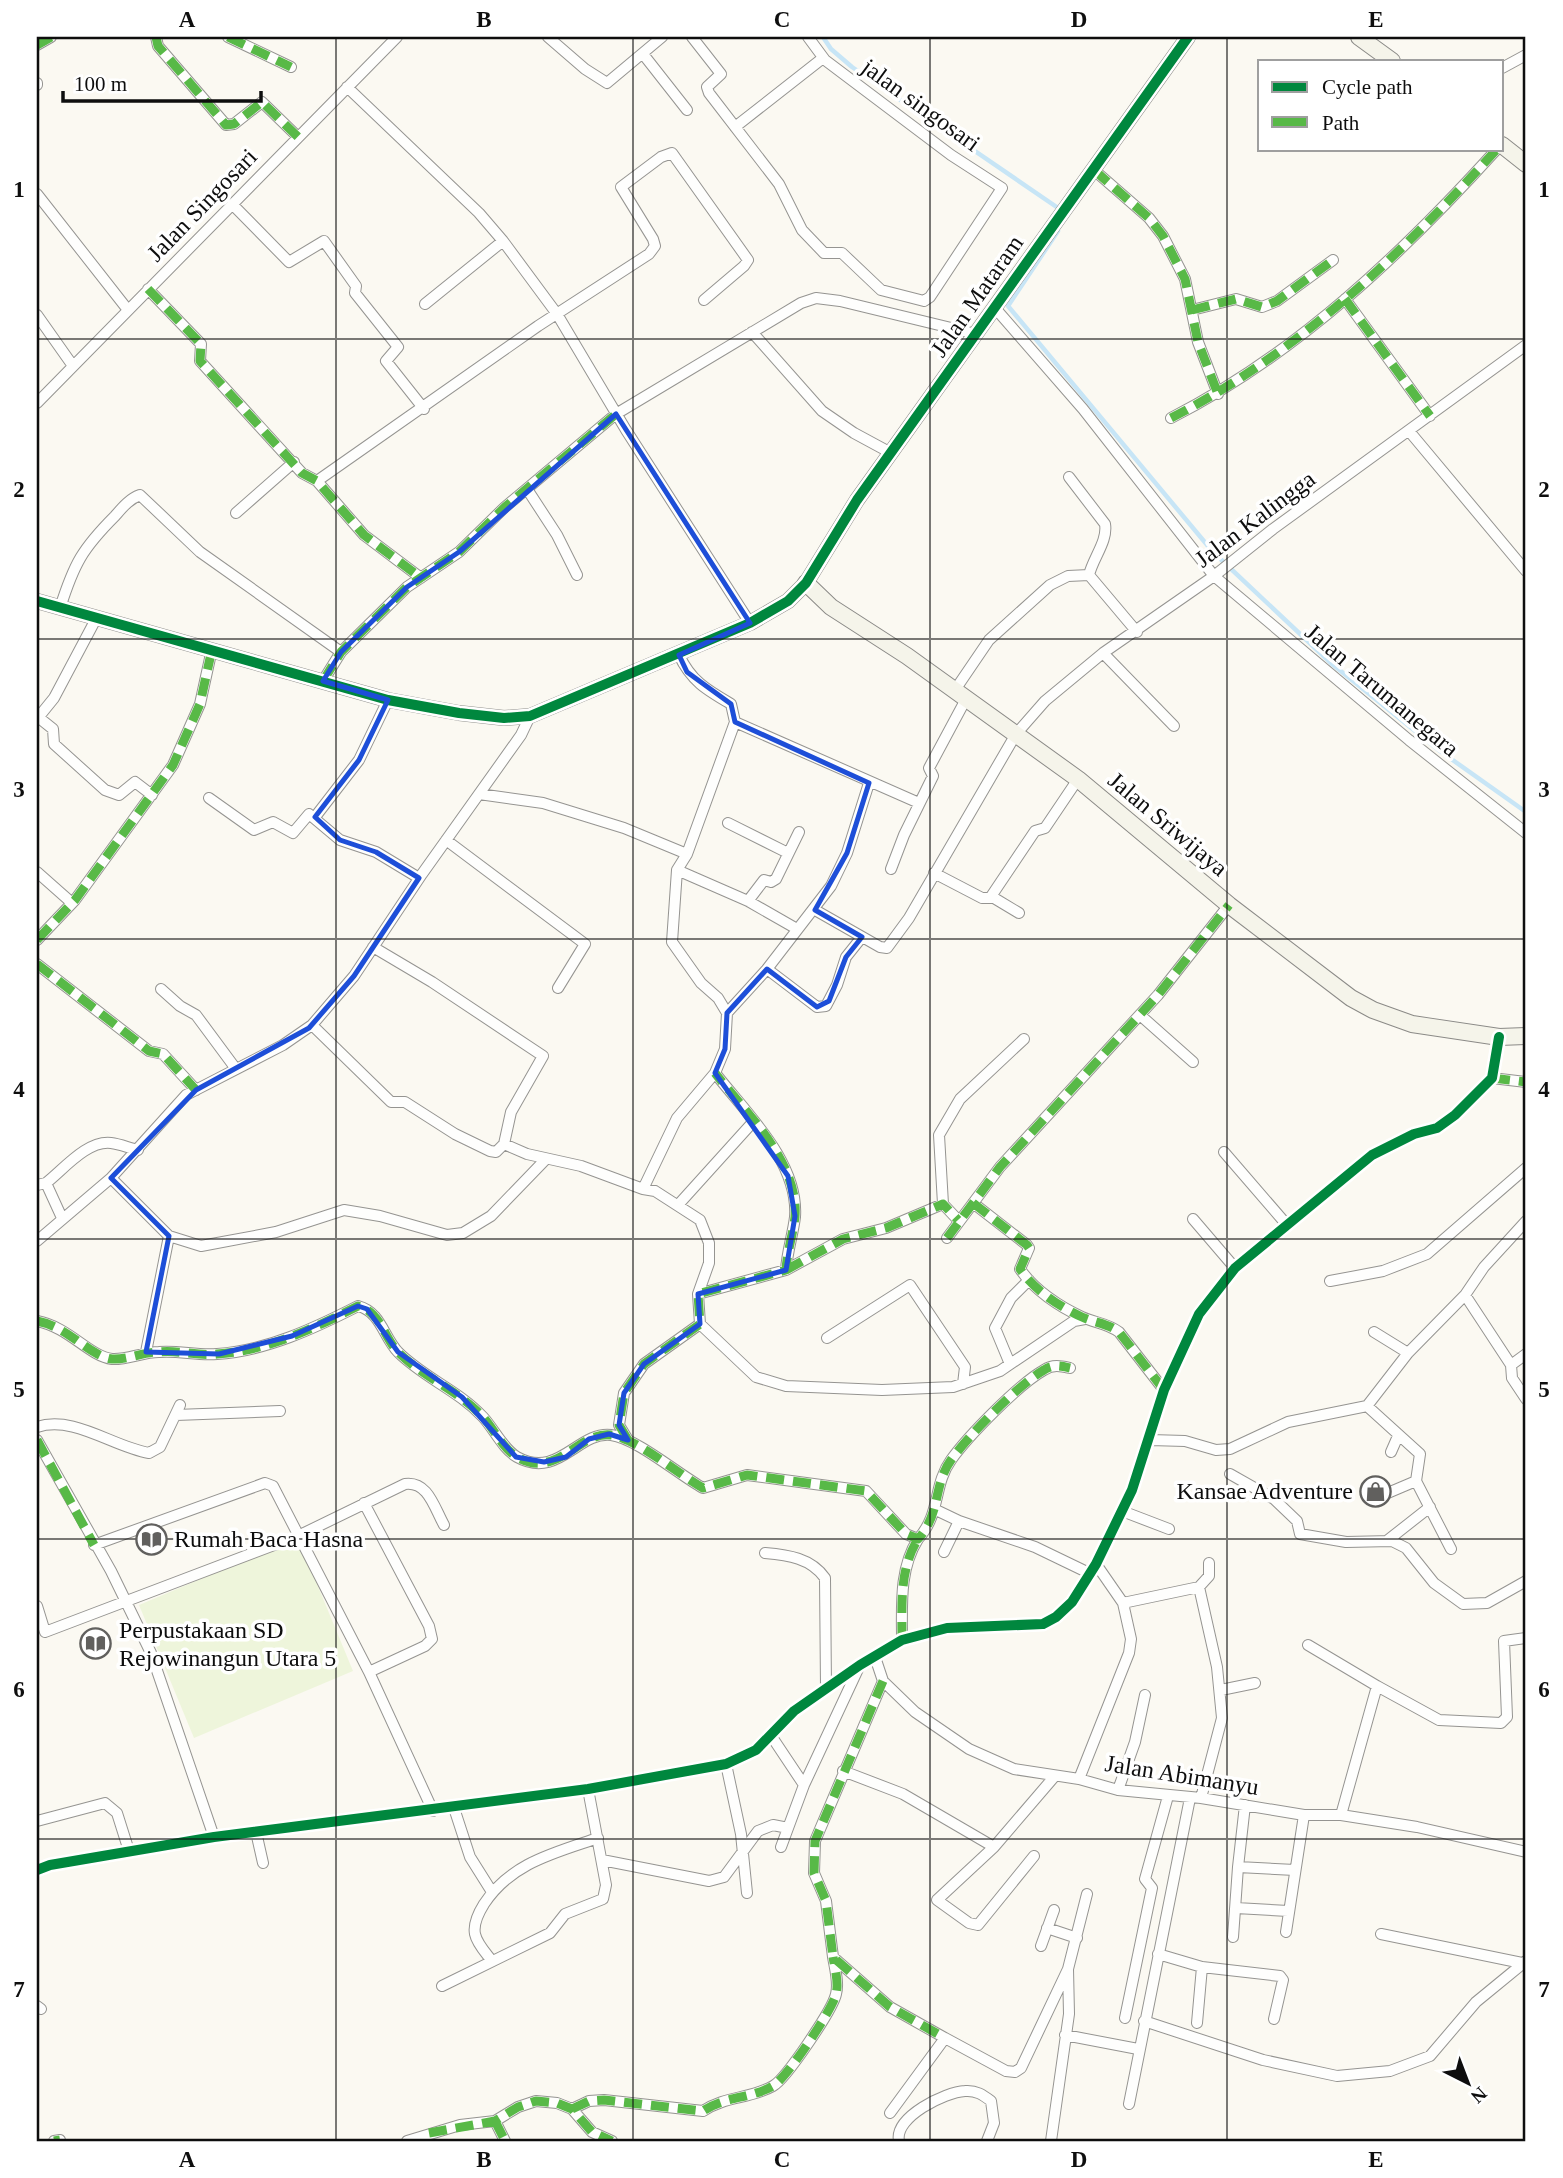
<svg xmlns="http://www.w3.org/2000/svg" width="1563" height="2178" font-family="'Times New Roman',serif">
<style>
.pitch{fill:#eef5db}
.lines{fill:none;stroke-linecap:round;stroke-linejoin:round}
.stream{stroke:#c7e5f6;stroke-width:4.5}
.minor-casing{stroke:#959491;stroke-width:12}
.tertiary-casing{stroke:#959491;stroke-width:16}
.secondary-casing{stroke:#8b8a87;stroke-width:18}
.minor{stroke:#fefefd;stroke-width:10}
.tertiary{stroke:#fefefd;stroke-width:14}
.secondary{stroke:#f5f4ea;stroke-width:16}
.quiet{stroke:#58b947;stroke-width:9;stroke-dasharray:18 9;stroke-linecap:butt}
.cycleway-casing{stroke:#fff;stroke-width:15}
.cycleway{stroke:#00873e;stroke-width:10}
.marked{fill:none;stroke:#1d4ed8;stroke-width:5;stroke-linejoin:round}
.grid{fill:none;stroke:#0e0e0e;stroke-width:2;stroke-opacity:0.55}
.labels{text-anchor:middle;stroke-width:7;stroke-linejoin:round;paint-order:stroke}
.street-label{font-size:24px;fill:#0e0e0e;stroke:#fff}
.poi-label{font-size:24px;fill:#0e0e0e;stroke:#fff;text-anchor:start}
.neatline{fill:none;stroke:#0e0e0e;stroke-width:2.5}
.grid-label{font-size:23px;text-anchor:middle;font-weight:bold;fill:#0e0e0e}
</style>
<rect width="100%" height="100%" fill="#fbf9f2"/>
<path class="pitch" d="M298,1538l55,133 -159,67 -55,-133z"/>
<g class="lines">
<path class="stream" d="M823,37l8,12 21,18 209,143
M1058,231l-50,75 205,246 119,112 108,87 86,61"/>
<defs>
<path id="minor" d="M156,37l2,9 68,79 8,-1 28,-22 36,35
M228,37l63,30
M548,37l37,32 22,14 55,-46
M692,37l29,37 -14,13 2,6 70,91 23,46 22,23h18l39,37 43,11 6,-4 72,-109 -51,-33 -126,-95 -17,-23
M37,45l14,-8
M643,54l44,56
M1502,68l24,-13
M37,83v2
M347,87l132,126 24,28 54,73 69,116 124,193
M735,127l88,-69
M1094,170l55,48 14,18 22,43 13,63 20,52
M37,194l91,116
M232,204l57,58 35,-21 32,45 -1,7 43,54 -12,14 38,48
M148,289l53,55 -1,17 102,112 15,8 47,54 57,43
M1345,299l85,117
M425,304l78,-63
M995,308l88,101 131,167 195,164 117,93
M1192,310l44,-11 26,8 15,-6 56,-41
M37,315l36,51
M752,332l70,79 32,22 37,20
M37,403l360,-366
M1171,418c126,-64 232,-165 326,-269
M1409,431l117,140
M1069,477l36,47c3,17 -12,34 -16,51l48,57
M317,481l221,-155 111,-72 6,-8 -2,-7 -32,-52 40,-30 11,-4 76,107 -4,6 -40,34
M527,489l30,46 20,40
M236,513l58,-51
M60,608c14,-44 22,-59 55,-92 7,-8 14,-17 25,-21l60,57 141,100
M1103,653l71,73
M679,655c12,26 28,35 52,49l4,18
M323,681l18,-29 66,-65 52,-35 46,-45 111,-93 185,-111 15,-5 24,3 136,33
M955,690l34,-50 61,-55 18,-9 21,-1
M38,717l15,12 1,15 51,46 14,5 16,-13 17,13
M37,719l17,-21 43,-81
M479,794l64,9 81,25 63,26
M209,798l45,32 19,-8 20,11 16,-19 31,26 36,12 43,26
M315,817l44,-57 29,-60
M728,823l60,30
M446,840l139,104 -27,44
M891,869l13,-34 29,-59 -4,-8 37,-69
M677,870l71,31 49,28
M37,872l35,31
M934,873l48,25h12l25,15
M990,898l45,-67 10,-3 33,-49
M748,901l16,-21 7,2 5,-3 23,-47
M815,910l65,37 7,1 22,-30 107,-184 29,-33 58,-48 111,-77 59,-47 253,-184
M37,940l38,-40 98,-135 27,-61 12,-55
M373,947l59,35 111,74 -32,56 -7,32 23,10 54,12 62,23 34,-71 38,-45 10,-24 2,-36 -9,-15 -17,-15 -29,-41 5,-72 10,-16 48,-132 184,81
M37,964l112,87 14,3 33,36
M767,969l50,38 9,-1 11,-21 9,-28 16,-20
M161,989l19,17 16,9 40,54
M727,1013l40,-44 64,-83 16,-33 22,-70
M1140,1015l53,47
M312,1025l79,77h14l50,32 35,17 6,1 8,-8
M1492,1078l34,4
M1224,1152l63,73
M111,1178l58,58 32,10 75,-14 68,-22 36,6 67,19 16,-2 28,-17 55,-57
M46,1183c17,-13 41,-43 65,-40 9,1 18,5 27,7
M37,1185l9,-2 16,35
M643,1189l12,2 45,29 9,23v20l-11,31 2,30 56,53 30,9 96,4 71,-3 47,-16 74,-50 11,-2
M973,1203l54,42 2,3 -9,21c14,21 40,38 62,48 13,6 25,6 37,15l45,58
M943,1204l-4,-69 21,-36 64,-60
M678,1205l75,-83
M1193,1219l42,49
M947,1238l53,-71 158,-172 71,-90
M37,1241l74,-63 75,-83 97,-50 29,-20 42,-49 68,-102 99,-139 9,-19
M786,1270l57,-31 43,-11 57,-24 15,16
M1330,1281l53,-10 44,-17 99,-86
M698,1294l88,-24c1,-18 7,-36 9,-53 4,-55 -49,-104 -80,-144
M1465,1295l46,70 1,13 14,21
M37,1321c32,6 52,35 75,38 15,1 31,-7 47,-7 19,-2 39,4 58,2 49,-3 98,-26 141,-48 23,6 25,30 40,46 26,26 60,38 85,65 11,12 20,32 34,40 41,23 61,-26 94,-22 25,3 67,39 92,53l44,-13 119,16 40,43 12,5c23,-25 15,-54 33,-79 17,-24 68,-76 93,-90 9,-6 17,-4 26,-2
M1374,1332l34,21
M827,1338l83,-53 55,82 -2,17
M146,1352l23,-116
M1010,1364l-15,-36 16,-30 18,-18
M1511,1365l15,-11
M1367,1406l53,48 -4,27 -33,14
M176,1415l104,-4
M37,1427c37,-12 76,20 112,26l11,-6 20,-42
M37,1440l74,131 40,82 63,184
M628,1440l-9,-15 5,-32 20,-29 56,-40
M1150,1440l35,1 31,9 14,-1 58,-27 79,-16 41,-53 57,-58 19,-28 42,-46
M1391,1452l7,-16
M1230,1474l44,25 23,22 3,13 46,8 46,-1 14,7 28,35 29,21 24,-1 39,-22
M1416,1481l35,68
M364,1503l65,123 3,13 -7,7 -56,26
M936,1510l23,11 76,26 56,27
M1122,1511l47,18
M1388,1540l42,-33
M94,1545l171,-62 8,3 96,186 64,139
M944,1552l15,-31
M765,1553c23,2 46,5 60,25l1,110
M1096,1564l27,39 76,-16 10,-11v-13
M1199,1587l18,80 5,51 -21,80
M37,1606l8,26 253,-96 107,-52c23,-3 29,23 39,41
M902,1640c0,-34 -3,-71 16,-101
M1308,1645l69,41 -36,129
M875,1657l8,24 32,31 54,37 45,20 65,10 39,11 83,8 103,17h37l76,12 109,25
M883,1681l-68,160 -1,32 12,28 7,56 57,50 55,31
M1377,1686l62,34 62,3 6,-6 -3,-76 22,-3
M1221,1690l34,-7
M772,1737l32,48
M726,1764l15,70 6,59
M843,1771l60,23 91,53
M1079,1779l50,-126 2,-14 -8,-36
M1118,1790l17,-48 10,-47
M454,1808l16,49 22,35
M37,1821l68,-18 12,10 12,38
M256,1832l7,31
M781,1847l23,-62 56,-120
M1034,1856l-56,69 -9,-2 -32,-23 57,-53 60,-70
M602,1860l107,21 15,-4 34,-46 15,-6 15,3
M1238,1867l7,-62
M37,1870l13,-5 164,-28 374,-48 138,-25 30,-14 38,-39 66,-46 42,-25 45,-12 96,-4 13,-7 16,-15 24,-38 36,-74 32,-100 35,-76 36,-46 137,-113 42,-21 23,-6 18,-13 37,-37 7,-41
M1236,1908l52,3
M1047,1928l30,10
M1286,1932l18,-117
M1381,1934l141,29
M1233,1937l5,-70 57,3
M1041,1946l13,-36
M1158,1954l44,13 78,9 3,4 -9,39
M492,1961c-6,-8 -15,-17 -17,-27 -2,-10 4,-22 9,-30 27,-41 70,-51 114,-66
M442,1986l108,-53 15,-19 38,-15 3,-14 -18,-96
M37,2006l4,3
M1125,2018l27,-130 -7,-9 23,-83
M1144,2021l119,39 74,16 53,-5 40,-15 46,-54 50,-41
M1197,2023l5,-56
M1065,2035l73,14
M1129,2104l61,-306
M572,2109l17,-8 15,-1 99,11c22,-15 47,-12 70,-25 13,-7 60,-77 63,-92 3,-11 -1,-25 -3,-37
M890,2113l55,-75 61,33 9,1 6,-4 47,-99
M495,2121l10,20
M54,2141l6,-1
M407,2141l53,-16 35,-4 23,-14 18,-6 21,2 15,6 20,23 20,9
M899,2141c-5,-24 46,-49 66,-50 11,-1 18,4 26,10l3,22 -7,18
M1051,2141l18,-127 -1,-45 19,-75"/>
<path id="tertiary" d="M37,601l351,99 71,13 45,5 26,-2 220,-93 38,-22 18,-18 51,-83 331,-463"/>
<path id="secondary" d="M1359,37l33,24
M1502,145l24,19
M806,583l25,24 76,49 171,123 151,126 122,93 22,12 39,14 87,13 27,-1"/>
</defs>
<use href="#minor" class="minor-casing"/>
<use href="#tertiary" class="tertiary-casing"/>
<use href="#secondary" class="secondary-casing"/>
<use href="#minor" class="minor"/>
<use href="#tertiary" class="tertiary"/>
<use href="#secondary" class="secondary"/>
<path class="quiet" d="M156,37l2,9 68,79 8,-1 28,-22 36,35
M228,37l63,30
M37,45l14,-8
M1094,170l55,48 14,18 22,43 13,63 20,52
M148,289l53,55 -1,17 102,112 15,8 47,54 57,43
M1345,299l85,117
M1192,310l44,-11 26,8 15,-6 56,-41
M1171,418c126,-64 232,-165 326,-269
M323,681l18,-29 66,-65 52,-35 46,-45 111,-93
M37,940l38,-40 98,-135 27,-61 12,-55
M37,964l112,87 14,3 33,36
M1492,1078l34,4
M973,1203l54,42 2,3 -9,21c14,21 40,38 62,48 13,6 25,6 37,15l45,58
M947,1238l53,-71 158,-172 71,-90
M786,1270l57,-31 43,-11 57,-24 15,16
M37,1321c32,6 52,35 75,38 15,1 31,-7 47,-7 19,-2 39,4 58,2 49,-3 98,-26 141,-48 23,6 25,30 40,46 26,26 60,38 85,65 11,12 20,32 34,40 41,23 61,-26 94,-22 25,3 67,39 92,53l44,-13 119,16 40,43 12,5c23,-25 15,-54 33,-79 17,-24 68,-76 93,-90 9,-6 17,-4 26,-2
M37,1440l57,105
M628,1440l-9,-15 5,-32 20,-29 56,-40 -2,-30 88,-24c1,-18 7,-36 9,-53 4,-55 -49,-104 -80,-144
M902,1640c0,-34 -3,-71 16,-101
M883,1681l-68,160 -1,32 12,28 7,56 57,50 55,31
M572,2109l17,-8 15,-1 99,11c22,-15 47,-12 70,-25 13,-7 60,-77 63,-92 3,-11 -1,-25 -3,-37
M495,2121l10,20
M429,2133l66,-12 23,-14 18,-6 21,2 15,6 20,23 20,9
M54,2141l6,-1"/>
<defs>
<path id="cycleway" d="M37,601l351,99 71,13 45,5 26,-2 220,-93 38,-22 18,-18 51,-83 331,-463
M37,1870l13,-5 164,-28 374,-48 138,-25 30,-14 38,-39 66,-46 42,-25 45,-12 96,-4 13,-7 16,-15 24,-38 36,-74 32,-100 35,-76 36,-46 137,-113 42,-21 23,-6 18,-13 37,-37 7,-41"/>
</defs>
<use href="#cycleway" class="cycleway-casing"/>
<use href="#cycleway" class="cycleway"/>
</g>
<path class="marked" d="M616,414l134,209 -71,32 8,17 44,32 4,18 134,61 -22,70 -32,57 47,27 -16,20 -17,44 -12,6 -50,-38 -40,44 -2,36 -10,24 73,103 7,40 -9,54 -88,24 2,30 -56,40 -20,29 -5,32 9,15 -19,-6 -20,5 -23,18 -22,5 -28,-5 -54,-60 -64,-45 -31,-43 -9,-3 -66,30 -73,18 -73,-2 23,-116 -58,-58 85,-88 113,-62 45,-52 65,-98 -43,-26 -36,-12 -25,-23 44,-57 29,-60 -65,-19 18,-29 66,-65 52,-35z"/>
<path class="grid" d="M336,37v2104M633,37v2104M930,37v2104M1227,37v2104M37,339h1489M37,639h1489M37,939h1489M37,1239h1489M37,1539h1489M37,1839h1489"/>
<defs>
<symbol id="shop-ring" viewBox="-11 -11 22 22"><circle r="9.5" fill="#fff" stroke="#61605e" stroke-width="1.5"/><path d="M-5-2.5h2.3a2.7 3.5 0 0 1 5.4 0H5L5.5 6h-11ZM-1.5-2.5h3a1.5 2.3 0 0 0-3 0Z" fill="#61605e"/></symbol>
<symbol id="library-ring" viewBox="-11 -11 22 22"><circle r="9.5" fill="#fff" stroke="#61605e" stroke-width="1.5"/><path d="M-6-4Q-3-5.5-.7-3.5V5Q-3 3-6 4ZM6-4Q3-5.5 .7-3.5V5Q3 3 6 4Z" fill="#61605e"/></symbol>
</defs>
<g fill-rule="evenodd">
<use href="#shop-ring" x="1358" y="1474" width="35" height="35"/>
<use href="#library-ring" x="134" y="1522" width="35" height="35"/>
<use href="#library-ring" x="78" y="1626" width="35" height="35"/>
</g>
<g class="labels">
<g class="street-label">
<text transform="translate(921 105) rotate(36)" y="8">jalan singosari</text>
<text transform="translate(202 205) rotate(-46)" y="8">Jalan Singosari</text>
<text transform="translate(977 296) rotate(-55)" y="8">Jalan Mataram</text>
<text transform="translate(1255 519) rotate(-37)" y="8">Jalan Kalingga</text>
<text transform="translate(1382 690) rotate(40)" y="8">Jalan Tarumanegara</text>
<text transform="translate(1168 824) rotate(40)" y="8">Jalan Sriwijaya</text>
<text transform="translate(1182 1775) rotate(9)" y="8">Jalan Abimanyu</text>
</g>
<g class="poi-label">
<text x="1353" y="1499" text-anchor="end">Kansae Adventure</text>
<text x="174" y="1547">Rumah Baca Hasna</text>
<text x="119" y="1638">Perpustakaan SD<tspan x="119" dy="28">Rejowinangun Utara 5</tspan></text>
</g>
</g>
<rect width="1563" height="2178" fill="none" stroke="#ffffff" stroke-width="77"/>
<rect x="1258" y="60" width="245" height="91" fill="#ffffff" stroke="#9f9f9f" stroke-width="2"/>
<rect x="1272" y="82" width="35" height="10" fill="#00873e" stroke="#9f9f9f" stroke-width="2"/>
<text x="1322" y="94" font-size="21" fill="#0e0e0e">Cycle path</text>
<rect x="1272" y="117" width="35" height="10" fill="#58b947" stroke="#9f9f9f" stroke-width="2"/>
<text x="1322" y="130" font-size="21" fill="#0e0e0e">Path</text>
<g transform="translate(1468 2083) rotate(138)" stroke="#ffffff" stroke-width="5" paint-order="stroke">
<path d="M0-5L12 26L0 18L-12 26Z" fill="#0e0e0e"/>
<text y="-10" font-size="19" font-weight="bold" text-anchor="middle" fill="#0e0e0e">N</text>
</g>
<path d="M63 91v10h198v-10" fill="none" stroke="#0e0e0e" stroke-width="3.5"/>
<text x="74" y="91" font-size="21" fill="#0e0e0e" stroke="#ffffff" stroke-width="5" paint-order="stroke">100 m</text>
<rect x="38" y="38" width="1486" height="2102" class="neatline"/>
<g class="grid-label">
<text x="187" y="27">A</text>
<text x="484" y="27">B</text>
<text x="782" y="27">C</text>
<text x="1079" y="27">D</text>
<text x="1376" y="27">E</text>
<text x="19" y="197">1</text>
<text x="1544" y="197">1</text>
<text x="19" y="497">2</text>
<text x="1544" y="497">2</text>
<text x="19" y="797">3</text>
<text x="1544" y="797">3</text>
<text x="19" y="1097">4</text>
<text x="1544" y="1097">4</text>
<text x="19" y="1397">5</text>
<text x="1544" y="1397">5</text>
<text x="19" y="1697">6</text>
<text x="1544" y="1697">6</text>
<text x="19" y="1997">7</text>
<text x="1544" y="1997">7</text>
<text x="187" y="2167">A</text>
<text x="484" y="2167">B</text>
<text x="782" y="2167">C</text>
<text x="1079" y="2167">D</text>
<text x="1376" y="2167">E</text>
</g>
</svg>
